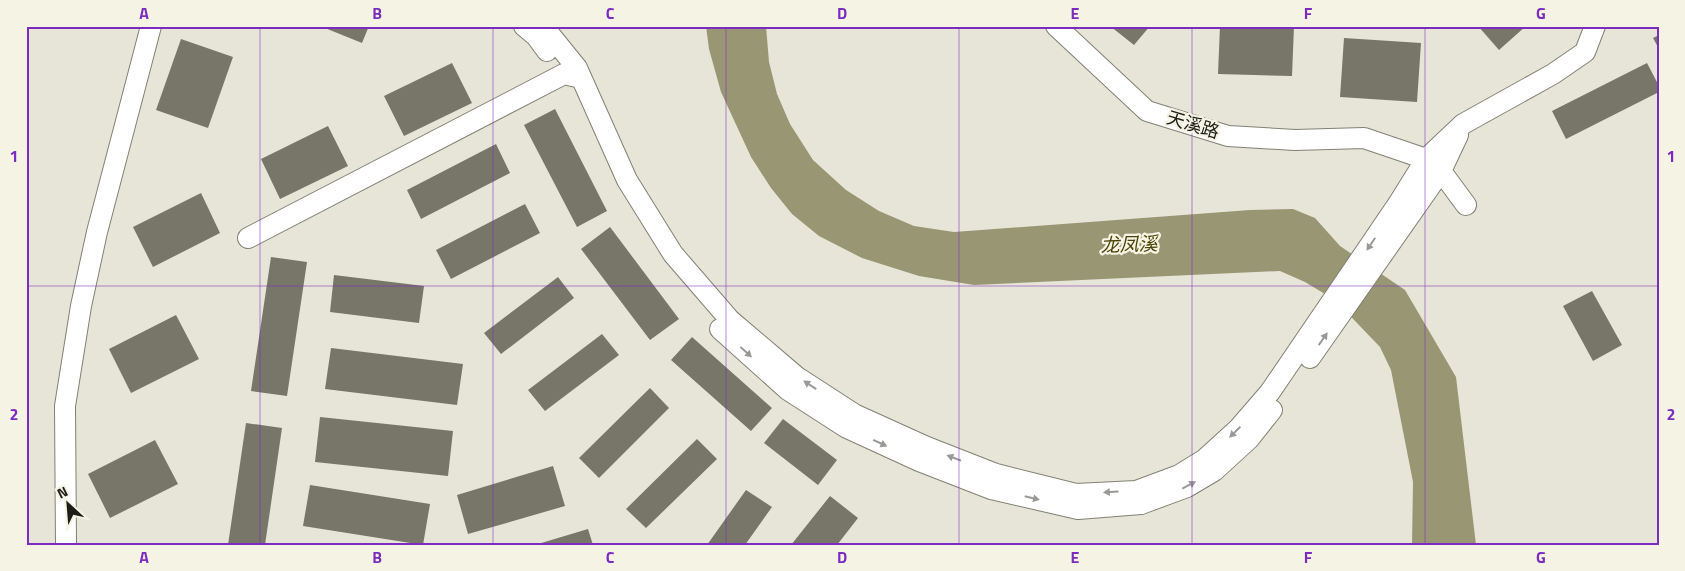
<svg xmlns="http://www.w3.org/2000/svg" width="1685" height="571" font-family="'Titillium Web','Noto Sans SC',sans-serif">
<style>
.water{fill:#999674}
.building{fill:#777669}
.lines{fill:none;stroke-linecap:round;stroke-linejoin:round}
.minor-casing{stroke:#828174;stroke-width:22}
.minor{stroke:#fff;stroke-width:20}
.oneway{fill:#999997}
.grid{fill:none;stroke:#7b2cbf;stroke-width:1;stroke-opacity:0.55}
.labels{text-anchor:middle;stroke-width:4.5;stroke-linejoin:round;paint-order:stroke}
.street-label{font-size:18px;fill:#1d1d18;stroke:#f4f3e4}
.water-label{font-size:19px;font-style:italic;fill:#494202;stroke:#f4f3e4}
.neatline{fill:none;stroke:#7b2cbf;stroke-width:2}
.grid-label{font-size:16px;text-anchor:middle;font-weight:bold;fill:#7b2cbf}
</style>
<rect width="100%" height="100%" fill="#e7e5d7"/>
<path class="water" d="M706,26h60l3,36 8,32 13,30 23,36 33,30 33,21 35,15 40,6 296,-22 43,-1 22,9 25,28 65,44 51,87 20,168h-64l1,-63 -22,-112 -11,-23 -45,-47 -30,-18 -25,-11 -306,14 -55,-9 -57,-18 -43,-22 -27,-22 -21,-26 -20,-31 -30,-65 -12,-43z"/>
<path class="building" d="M320,26h49l-7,17z
M1110,26h40l-16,19z
M1220,26h74l-2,50 -74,-2z
M1478,26h48l-27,24z
M1659,35v14l-6,-11z
M1344,38l77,5 -4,59 -77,-5z
M181,39l52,18 -25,71 -52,-18z
M452,63l20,40 -68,33 -20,-40z
M1647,63l12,23v6l-93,47 -14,-28z
M555,109l52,102 -30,16 -53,-102z
M328,126l20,40 -68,33 -19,-40z
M496,144l14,29 -89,46 -14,-29z
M201,193l19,40 -67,34 -20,-40z
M525,204l15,29 -89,46 -15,-29z
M610,227l69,92 -29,21 -69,-91z
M271,257l36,5 -20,134 -36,-5z
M334,275l90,11 -5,37 -89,-11z
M558,277l16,21 -73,56 -17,-21z
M1592,291l30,54 -29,16 -30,-55z
M176,315l23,44 -68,34 -22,-44z
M602,334l17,21 -74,56 -17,-21z
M692,337l80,71 -21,23 -80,-71z
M331,348l132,16 -6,41 -132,-16z
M650,388l19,20 -70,70 -20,-20z
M320,417l133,14 -5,45 -133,-14z
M783,419l54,41 -19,25 -54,-42z
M246,423l36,5 -17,117h-37z
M697,439l20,20 -71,69 -20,-19z
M155,440l23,44 -68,34 -22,-44z
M553,466l12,40 -97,28 -11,-39z
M310,485l120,19 -7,41 -120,-19z
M746,490l26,17 -27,38h-38z
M830,496l28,22 -21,27h-46z
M588,529l5,16h-55v-1z"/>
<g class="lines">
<defs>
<path id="minor" d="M524,26l12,10 11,15
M543,26l34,42 50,112 46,74 57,66 67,57 57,37 73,33 69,27 80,20 60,-3 43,-16 26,-16 33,-30 32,-37 128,-188 28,-45 37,-35 90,-50 32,-22 10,-26
M1056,26l91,85 81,25 67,4 69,-2 62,21 15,12 25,34
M248,238l316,-164 17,4
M720,329l68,61 59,38 72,33 72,28 87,20 63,-5 46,-17 27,-16 35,-32 23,-29
M1310,358l131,-187 17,-36
M66,545l-1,-139 16,-100 16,-74 54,-206"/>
</defs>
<use href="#minor" class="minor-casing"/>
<use href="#minor" class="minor"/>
</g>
<defs><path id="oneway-solid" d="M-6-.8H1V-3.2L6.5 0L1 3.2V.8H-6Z" transform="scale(1.25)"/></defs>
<g class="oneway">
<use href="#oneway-solid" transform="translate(1371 244) rotate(124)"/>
<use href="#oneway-solid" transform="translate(1323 339) rotate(-55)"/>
<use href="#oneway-solid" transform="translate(746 352) rotate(42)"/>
<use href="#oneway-solid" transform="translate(810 385) rotate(-147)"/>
<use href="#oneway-solid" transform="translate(1235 432) rotate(136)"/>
<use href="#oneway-solid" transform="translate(880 443) rotate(25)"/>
<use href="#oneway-solid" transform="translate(954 458) rotate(-159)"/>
<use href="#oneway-solid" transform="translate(1189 485) rotate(-28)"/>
<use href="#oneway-solid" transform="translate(1111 492) rotate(177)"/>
<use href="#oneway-solid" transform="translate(1032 498) rotate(13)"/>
</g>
<path class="grid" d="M260,26v519M493,26v519M726,26v519M959,26v519M1192,26v519M1425,26v519M26,286h1633"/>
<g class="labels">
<g class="street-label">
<text transform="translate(1193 125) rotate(17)" y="6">天溪路</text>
</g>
<g class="water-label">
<text transform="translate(1129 244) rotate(-2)" y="7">龙凤溪</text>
</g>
</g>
<rect width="1685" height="571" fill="none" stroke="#f4f3e4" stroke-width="55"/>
<g transform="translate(68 504) rotate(334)" stroke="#f4f3e4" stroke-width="4" paint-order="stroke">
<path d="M0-4L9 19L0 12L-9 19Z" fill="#1d1d18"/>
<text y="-8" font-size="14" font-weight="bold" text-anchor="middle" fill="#1d1d18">N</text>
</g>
<rect x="28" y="28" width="1630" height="516" class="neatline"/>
<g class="grid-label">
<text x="144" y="19">A</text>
<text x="377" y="19">B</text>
<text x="610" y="19">C</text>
<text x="842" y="19">D</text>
<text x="1075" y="19">E</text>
<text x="1308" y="19">F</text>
<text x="1541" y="19">G</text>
<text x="14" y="162">1</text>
<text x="1671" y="162">1</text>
<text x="14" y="420">2</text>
<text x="1671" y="420">2</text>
<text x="144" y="563">A</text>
<text x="377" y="563">B</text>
<text x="610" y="563">C</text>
<text x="842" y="563">D</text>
<text x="1075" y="563">E</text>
<text x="1308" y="563">F</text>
<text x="1541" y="563">G</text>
</g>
</svg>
